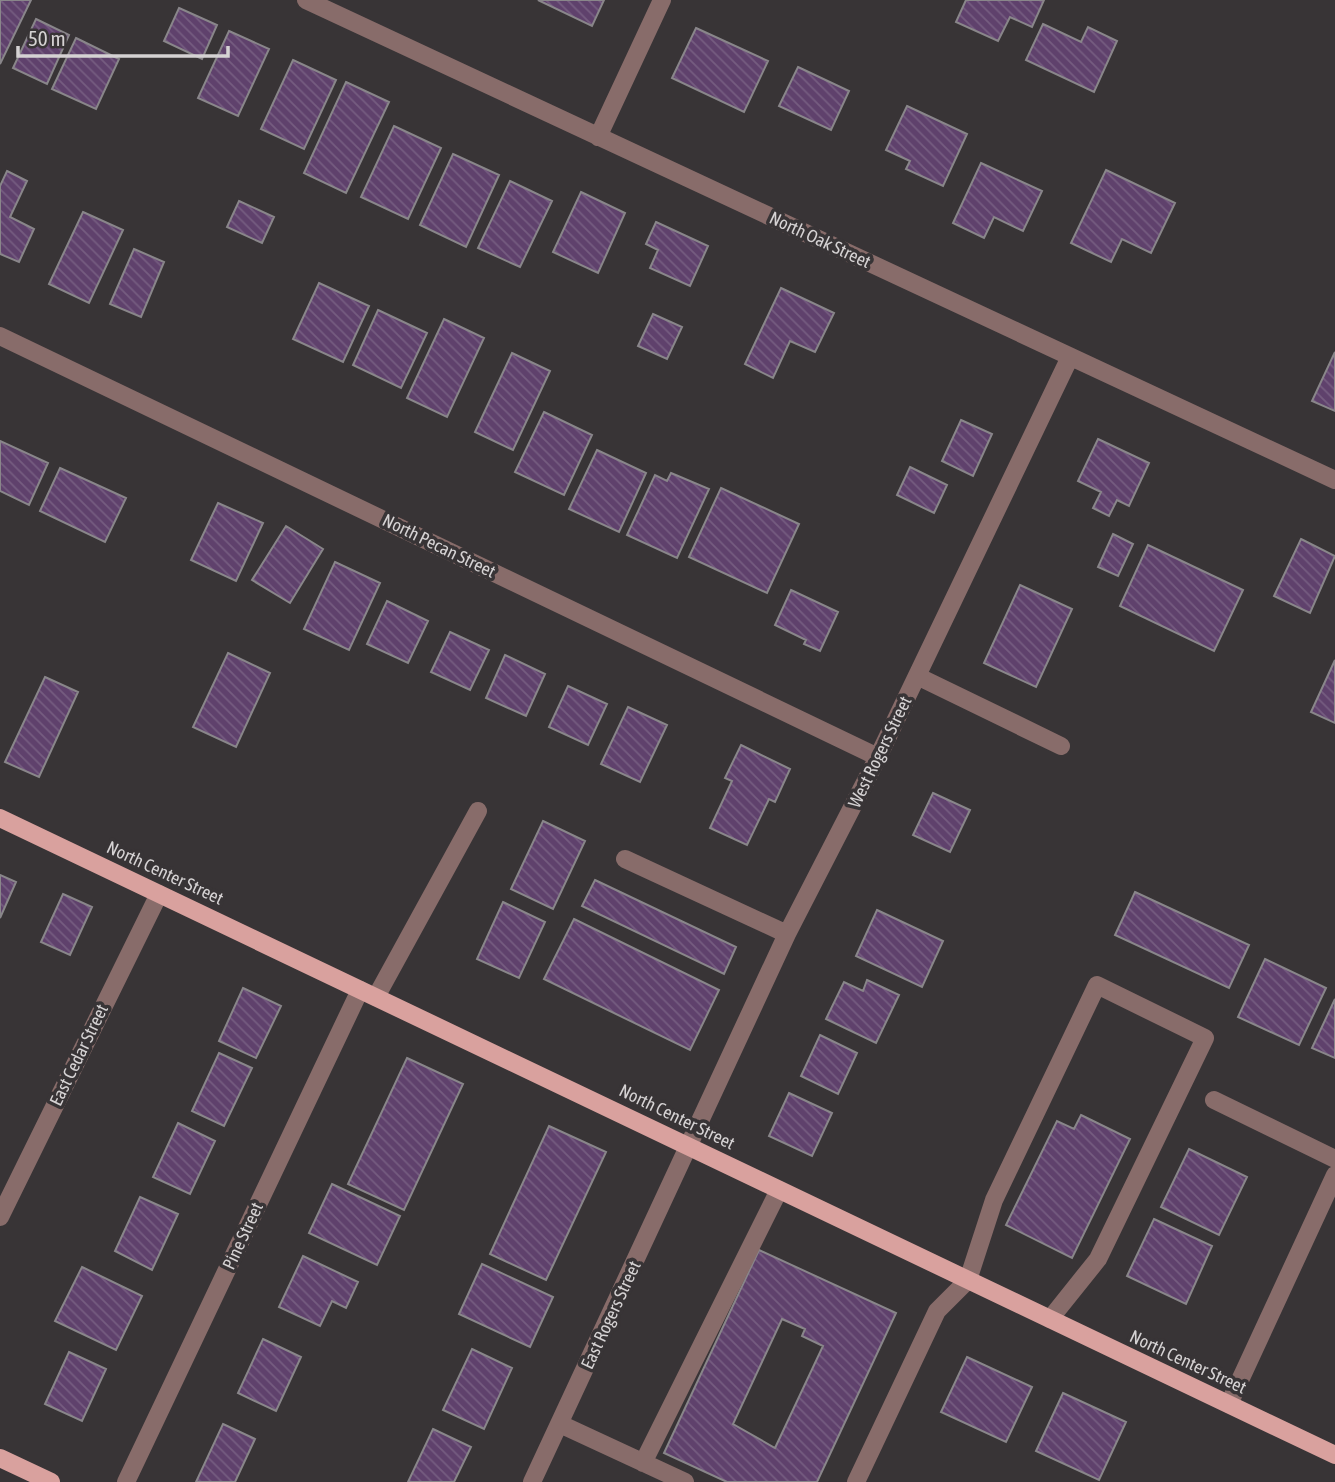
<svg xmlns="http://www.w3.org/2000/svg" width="1335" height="1482" font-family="'Asap Condensed',sans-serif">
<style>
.building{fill:url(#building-back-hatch);stroke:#89868a;stroke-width:2;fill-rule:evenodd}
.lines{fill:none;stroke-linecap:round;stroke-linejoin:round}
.minor{stroke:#886c6a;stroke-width:18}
.major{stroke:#d9a19e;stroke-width:18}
.labels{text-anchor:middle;stroke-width:7;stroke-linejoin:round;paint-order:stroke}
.street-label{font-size:18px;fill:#d5d2d3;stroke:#383436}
</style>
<defs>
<pattern id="building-back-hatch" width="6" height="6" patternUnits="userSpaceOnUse" patternTransform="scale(1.75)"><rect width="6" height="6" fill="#5f416c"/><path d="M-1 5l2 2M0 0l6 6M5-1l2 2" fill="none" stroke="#755c80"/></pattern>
</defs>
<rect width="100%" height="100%" fill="#383436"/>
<path class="building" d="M0,0h31l-31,64z
M538,0h66l-12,26z
M966,0h78l-12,27 -22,-10 -12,24 -42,-19z
M179,8l38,17 -15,34 -38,-18z
M36,19l33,16 -22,49 -34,-16z
M1043,24l38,18 7,-15 29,14 -23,51 -68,-32z
M696,28l72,33 -24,51 -72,-34z
M229,31l40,18 -31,67 -40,-18z
M76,38l43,21 -23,50 -44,-20z
M293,60l43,20 -32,69 -43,-20z
M798,67l51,24 -18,39 -52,-24z
M346,82l43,20 -43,91 -42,-20z
M907,106l60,28 -24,52 -37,-17 4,-8 -24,-11z
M394,126l47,22 -33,71 -47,-22z
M453,154l46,21 -33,72 -46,-22z
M981,163l61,28 -19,40 -29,-14 -10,21 -31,-15z
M1106,170l69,33 -24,50 -29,-14 -11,23 -40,-19z
M7,171l20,10 -17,36 24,12 -15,33 -19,-8v-68z
M510,181l42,20 -32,66 -42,-19z
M581,192l44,21 -27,60 -45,-21z
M239,201l35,16 -12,26 -35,-16z
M83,212l40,18 -34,73 -40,-19z
M656,222l52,24 -18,40 -40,-18 8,-18 -12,-6z
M134,249l30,13 -23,55 -31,-13z
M319,283l50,23 -26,56 -50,-23z
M781,288l53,25 -19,39 -25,-11 -17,37 -28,-14z
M378,310l49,23 -26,55 -48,-23z
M653,314l29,13 -15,32 -29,-13z
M444,319l40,19 -37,79 -40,-19z
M1335,352v59l-23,-10z
M512,353l38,18 -37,79 -38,-18z
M544,412l48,23 -28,60 -49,-23z
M961,420l31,14 -19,42 -31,-15z
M1098,439l51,24 -20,43 -12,-6 -8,16 -16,-8 8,-16 -23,-11z
M0,441l48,22 -19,42 -29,-14z
M597,450l49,23 -27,59 -50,-23z
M910,467l37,18 -13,28 -37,-18z
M60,468l66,30 -21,44 -65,-31z
M671,473l38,16 -32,69 -50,-23 28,-60 12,6z
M721,488l78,36 -32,69 -78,-36z
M218,503l45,20 -27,58 -45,-21z
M286,526l37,23 -33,54 -38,-23z
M1113,534l20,10 -15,32 -20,-9z
M1301,539l34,17 -25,57 -36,-17z
M1148,545l95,45 -29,61 -94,-45z
M335,562l45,21 -31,67 -45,-21z
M1020,585l52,24 -36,78 -52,-24z
M791,590l47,22 -18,39 -16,-7 2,-4 -31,-15z
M387,601l41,20 -20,42 -41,-19z
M450,632l39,18 -19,40 -39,-18z
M228,653l42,20 -34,74 -43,-20z
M505,655l40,19 -19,42 -40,-18z
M1335,660v63l-24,-11z
M45,677l33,15 -39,85 -34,-15z
M568,686l39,18 -19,41 -39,-18z
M628,707l39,18 -27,57 -39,-18z
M741,745l49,24 -15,33 -6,-3 -22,46 -37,-17 22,-47 -7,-3z
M933,793l37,17 -20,42 -37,-17z
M543,821l42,20 -32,68 -42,-20z
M0,875l16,7 -16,36z
M595,880l141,67 -12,27 -142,-68z
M1135,892l114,53 -20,43 -114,-53z
M63,894l29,13 -22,48 -29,-13z
M503,902l42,20 -26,56 -42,-19z
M877,910l66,31 -21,46 -66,-31z
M574,919l145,71 -29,60 -146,-71z
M1265,959l61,29 -27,57 -61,-28z
M867,980l32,15 -23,48 -50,-24 18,-37 19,9z
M243,988l38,18 -25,52 -37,-17z
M1335,999v59l-23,-10z
M820,1035l37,18 -19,41 -37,-18z
M219,1053l33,15 -28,58 -32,-15z
M407,1058l56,26 -59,126 -56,-26z
M789,1093l43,20 -20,43 -43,-20z
M1081,1115l49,24 -58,119 -66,-33 51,-104 17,8z
M178,1123l37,18 -25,53 -37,-17z
M549,1126l57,26 -60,128 -56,-26z
M1189,1149l58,28 -28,58 -58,-28z
M332,1184l68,32 -23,49 -68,-32z
M140,1197l38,17 -26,56 -37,-19z
M1154,1219l58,27 -26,58 -59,-28z
M759,1250l137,63 -79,169h-90l-63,-29zM782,1319l23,10 -3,7 21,10 -48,102 -42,-24z
M303,1256l55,26 -12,26 -14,-7 -12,25 -41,-19z
M482,1264l71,33 -23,50 -71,-33z
M82,1267l60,29 -26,54 -61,-29z
M263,1339l38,18 -25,54 -38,-18z
M472,1349l40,19 -28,61 -41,-19z
M69,1352l37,17 -24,52 -37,-17z
M967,1357l65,30 -26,55 -65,-30z
M1063,1393l63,29 -27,58 -63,-29z
M223,1424l32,15 -20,43h-39z
M433,1429l38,18 -17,35h-46z"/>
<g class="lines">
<path class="minor" d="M306,0l1029,480
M598,137l64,-137
M0,336l878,421
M917,676l144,70
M625,859l162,75
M376,997l102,-186
M1214,1100l121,59
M0,1217l159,-323
M1229,1404l106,-229
M560,1424l125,58
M643,1463l136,-273
M126,1482l234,-492
M532,1482l255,-548 91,-177 192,-400
M856,1482l81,-171 31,-31 26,-80 103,-215 108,53 -107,221 -48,60"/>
<path class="major" d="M0,818l1335,637
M0,1458l51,24"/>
</g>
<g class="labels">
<g class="street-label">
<text transform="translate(820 240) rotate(25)" y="6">North Oak Street</text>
<text transform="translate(439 546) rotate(26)" y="6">North Pecan Street</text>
<text transform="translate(880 752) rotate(-64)" y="6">West Rogers Street</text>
<text transform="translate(165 873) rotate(25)" y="6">North Center Street</text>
<text transform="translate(79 1055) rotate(-64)" y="6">East Cedar Street</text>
<text transform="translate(677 1117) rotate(26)" y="6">North Center Street</text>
<text transform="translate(243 1236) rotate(-65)" y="6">Pine Street</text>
<text transform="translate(611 1315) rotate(-65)" y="6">East Rogers Street</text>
<text transform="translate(1188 1362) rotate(25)" y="6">North Center Street</text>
</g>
</g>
<path d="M18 46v10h210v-10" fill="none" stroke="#d5d2d3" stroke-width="3.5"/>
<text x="28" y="46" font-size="21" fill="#d5d2d3" stroke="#383436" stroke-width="5" paint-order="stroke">50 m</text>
</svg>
